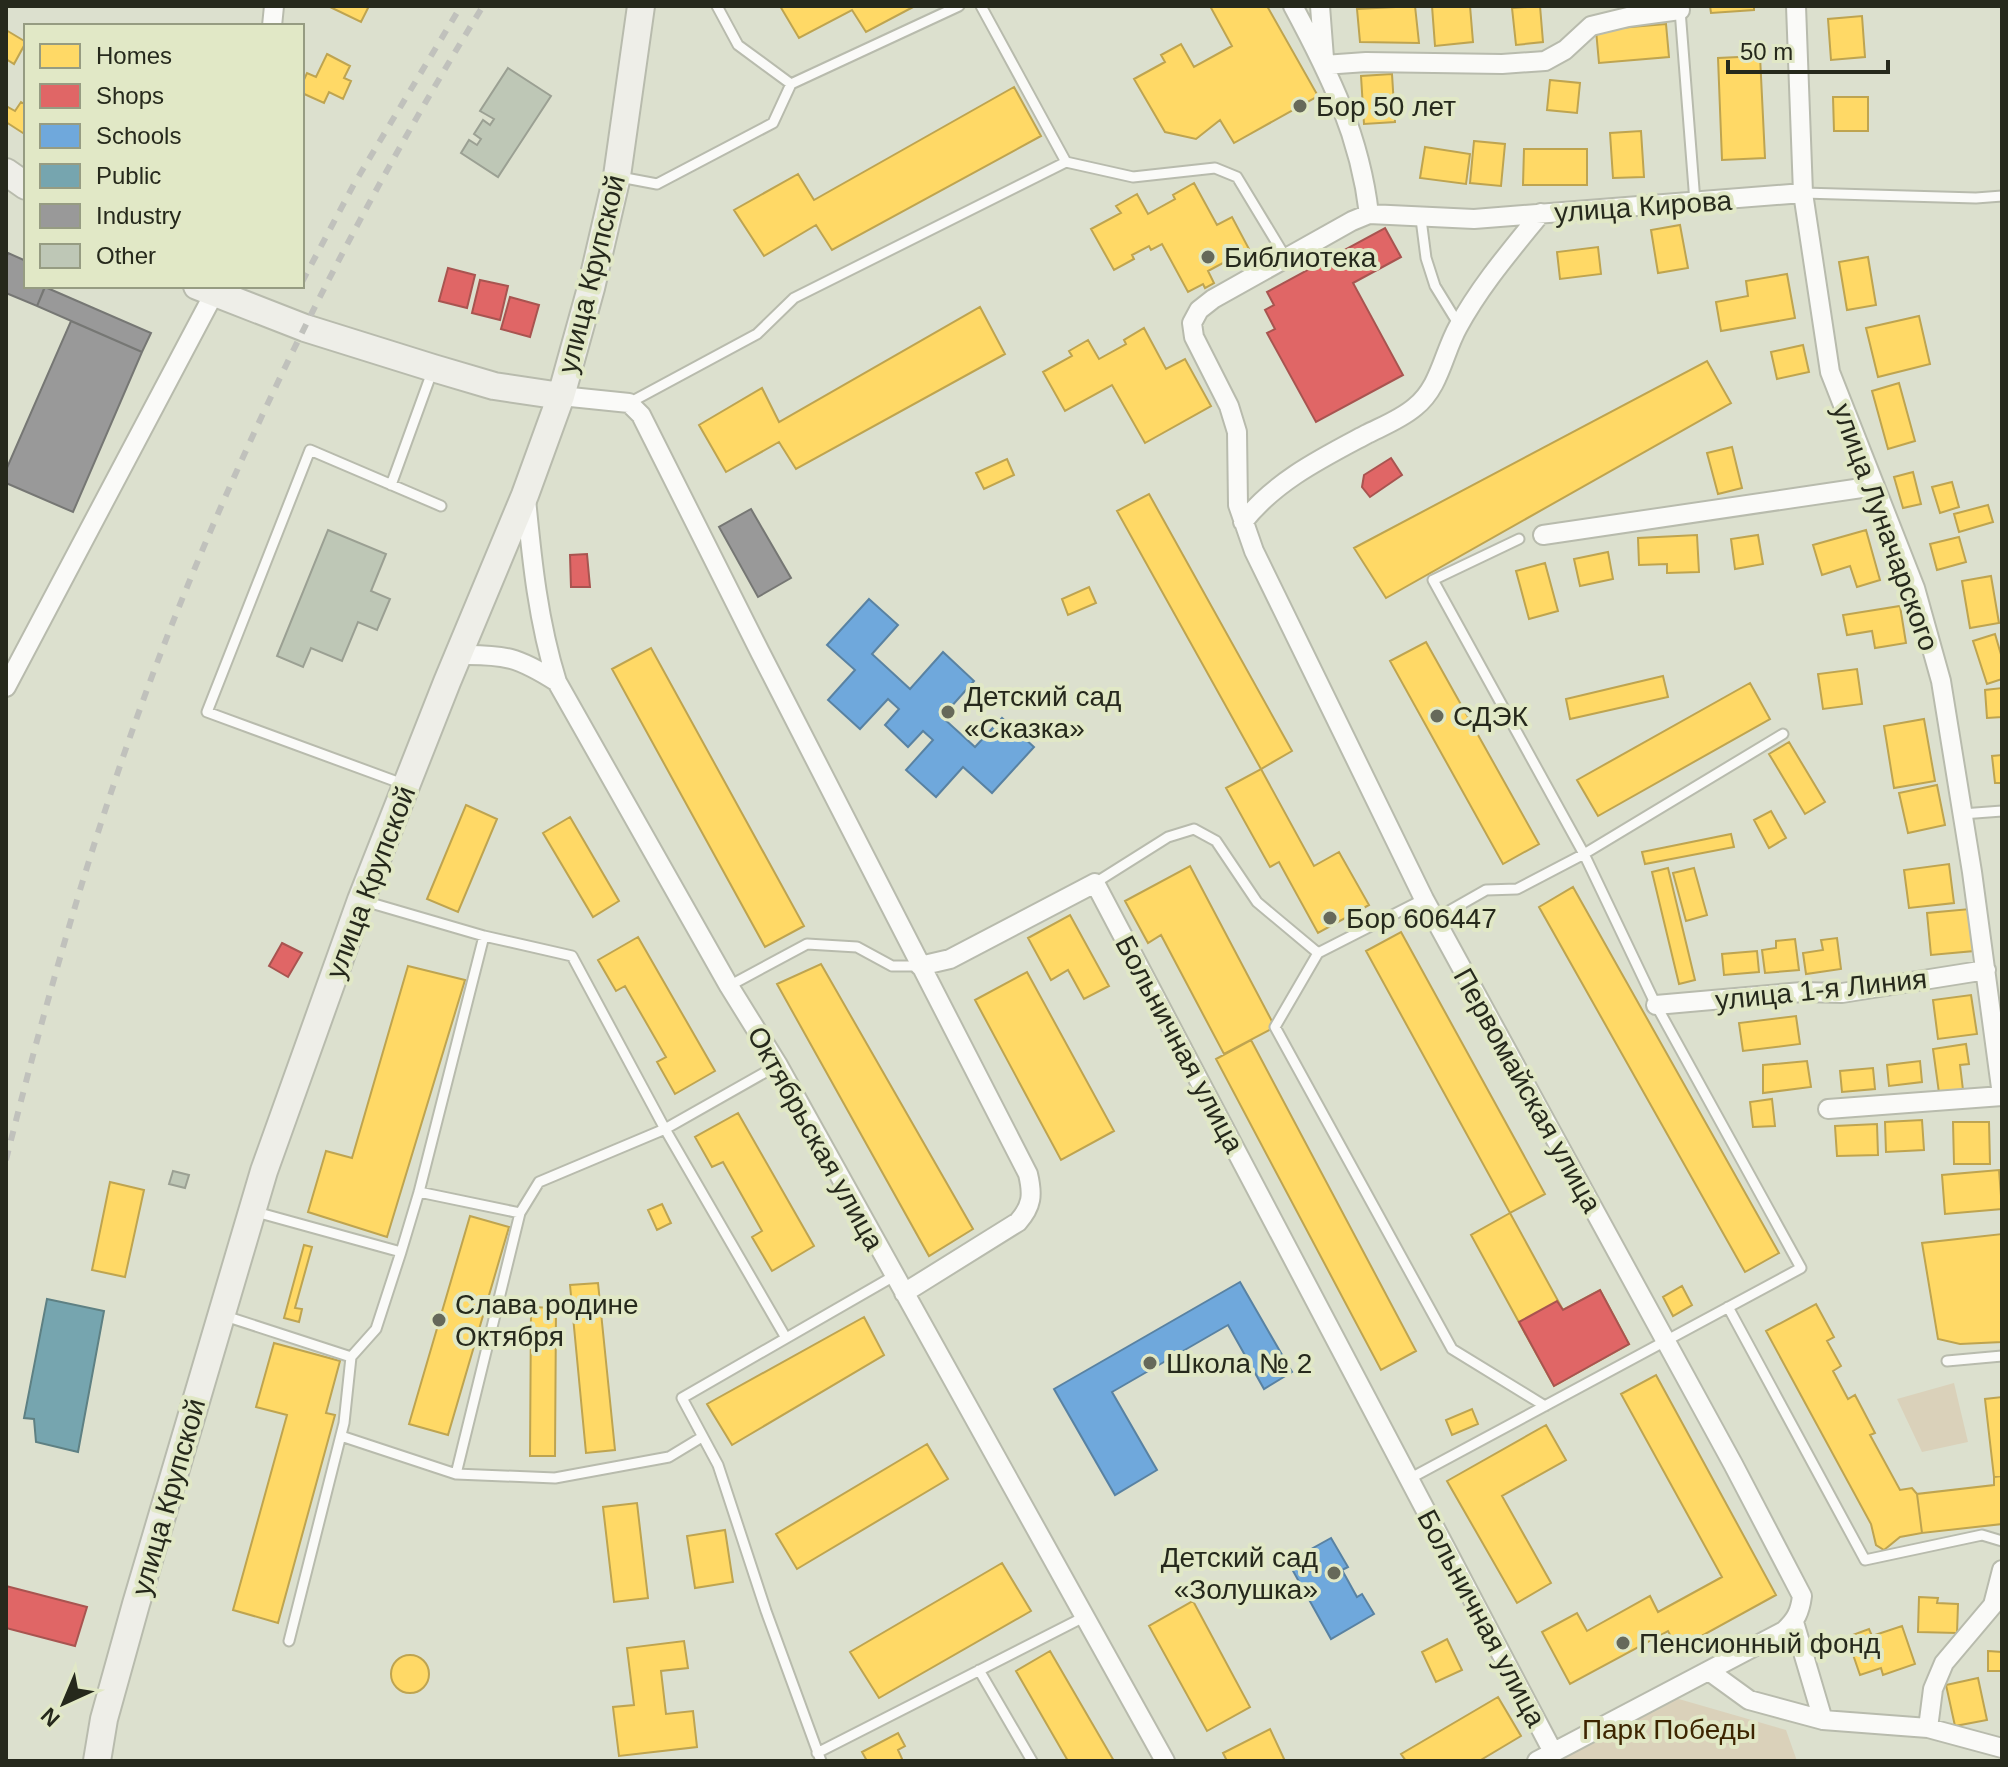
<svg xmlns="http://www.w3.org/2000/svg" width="2008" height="1767" font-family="Helvetica,sans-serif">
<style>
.green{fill:#dad1ba}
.homes{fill:#ffd966;stroke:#bea450;stroke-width:2}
.shops{fill:#e06666;stroke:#a85450;stroke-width:2}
.schools{fill:#6fa8dc;stroke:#5982a2;stroke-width:2}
.public{fill:#76a5af;stroke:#5e8083;stroke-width:2}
.industry{fill:#999;stroke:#767774;stroke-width:2}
.building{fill:#bec7b6;stroke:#9ba093;stroke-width:2}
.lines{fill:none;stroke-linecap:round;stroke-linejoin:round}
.lane-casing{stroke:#b8bbad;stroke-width:13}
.street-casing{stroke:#b8bbad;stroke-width:22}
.secondary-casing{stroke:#b8bbad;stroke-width:30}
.lane{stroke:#fafaf8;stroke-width:9}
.street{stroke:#fafaf8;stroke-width:18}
.secondary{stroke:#eeeee8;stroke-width:26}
.rail{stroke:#c0c1bc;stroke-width:6;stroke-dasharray:10 10;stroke-linecap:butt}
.poi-dot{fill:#66695a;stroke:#e1e8c6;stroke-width:3}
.labels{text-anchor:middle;stroke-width:8;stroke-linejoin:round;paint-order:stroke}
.poi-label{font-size:28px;fill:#26291c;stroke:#e1e8c6;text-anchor:start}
.street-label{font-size:28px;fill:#26291c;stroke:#e1e8c6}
.park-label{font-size:28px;fill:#3d2500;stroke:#e1e8c6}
</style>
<rect width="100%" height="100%" fill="#dce0ce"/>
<path class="green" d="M1954,1383l14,59 -46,10 -25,-53z
M1665,1695l121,35 11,31h-251z"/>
<path class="homes" d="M328,6h41l-8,16z
M780,6h135l-49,26 -14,-22 -53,28z
M1210,6h57l51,90 -84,47 -14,-23 -24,19 -31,-7 -31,-53 31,-17 -4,-7 20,-11 13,23 38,-21z
M1415,6l4,37 -59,-1 -3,-33z
M1432,6h38l3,36 -38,4z
M1540,6l3,36 -27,3 -4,-37z
M1710,6h44v4l-43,3z
M1862,16l3,41 -34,3 -3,-41z
M1666,24l3,33 -70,6 -3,-33z
M6,30l20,12 -12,22 -8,-5z
M327,54l23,12 -6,12 7,3 -8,18 -14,-7 -5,11 -22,-10v-9l5,-11 9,4z
M1760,56l5,102 -43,2 -4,-102z
M1392,74l3,48 -31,2 -3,-48z
M1550,80l30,3 -3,30 -30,-3z
M1014,87l27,49 -209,114 -16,-25 -52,31 -30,-46 64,-36 16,26z
M1833,97h35v34h-34z
M21,102l5,3v30l-20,-13v-16l9,5z
M1641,131l3,46 -31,1 -3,-45z
M1474,141l31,3 -4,42 -31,-3z
M1425,147l45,7 -4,30 -46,-6z
M1524,149h63v36h-64z
M1194,183l23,42 15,-8 17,32 -41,22 6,12 -9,5 -2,-4 -15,8 -26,-48 -11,6 -2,-4 -17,9 2,4 -20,11 -23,-41 30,-16 -5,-7 21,-12 11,20 27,-15 -2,-4z
M1680,225l8,43 -30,5 -7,-43z
M1598,247l3,27 -41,5 -3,-27z
M1868,257l8,48 -29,5 -8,-48z
M1787,274l8,44 -74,13 -5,-29 32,-6 -2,-15z
M980,307l25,47 -209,115 -17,-27 -53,30 -27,-47 63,-37 17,34z
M1919,316l11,48 -52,13 -12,-49z
M1144,328l22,41 19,-10 26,47 -66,37 -33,-58 -47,26 -22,-39 29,-16 -3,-5 19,-11 11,19 27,-15 -2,-4z
M1803,345l6,27 -32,7 -6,-27z
M1707,361l24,42 -345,195 -32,-50z
M1899,383l16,58 -27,8 -16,-58z
M1732,447l10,41 -24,6 -11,-41z
M1007,459l7,16 -30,14 -8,-16z
M1913,472l8,32 -18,4 -9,-31z
M1952,482l7,25 -19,6 -8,-26z
M1149,494l143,257 -31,18 -144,-258z
M1988,505l5,17 -34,10 -5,-18z
M1866,530l14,50 -23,7 -7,-21 -28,9 -9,-30z
M1697,535l2,37 -32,1v-9l-28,1 -1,-27z
M1758,535l5,29 -28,5 -4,-30z
M1959,537l7,25 -29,8 -7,-26z
M1608,552l5,27 -33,7 -6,-27z
M1545,563l13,48 -29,8 -13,-48z
M1991,576l8,47 -29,5 -8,-47z
M1089,587l7,16 -28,12 -6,-16z
M1900,606l6,37 -31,5 -3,-17 -25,4 -4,-20z
M1995,634l7,24v21l-15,5 -14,-43z
M1426,642l113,202 -36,20 -113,-203z
M651,648l153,278 -39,21 -153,-278z
M1857,669l5,35 -39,5 -5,-35z
M1663,676l5,21 -98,22 -4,-20z
M1750,683l20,36 -172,97 -21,-36z
M2002,688v29l-15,1 -2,-28z
M1924,719l11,62 -41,7 -10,-62z
M1789,742l36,60 -20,12 -36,-60z
M2002,755v28h-7l-3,-27z
M1261,769l53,97 25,-14 30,53 -51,28 -39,-71 -9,5 -44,-79z
M1937,785l8,40 -37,8 -9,-40z
M466,805l31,14 -39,93 -31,-13z
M1771,811l15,27 -17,10 -15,-28z
M570,817l49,84 -26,16 -50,-84z
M1731,834l3,13 -89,17 -3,-12z
M1949,864l5,39 -45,5 -5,-38z
M1190,866l85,161 -51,27 -63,-119 -13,8 -23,-42z
M1668,868l27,112 -16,4 -27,-112z
M1694,868l13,47 -21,6 -13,-48z
M1573,887l206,366 -34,19 -206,-365z
M1970,909l4,42 -43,4 -4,-42z
M1070,915l39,71 -25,13 -16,-29 -17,10 -23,-42z
M1401,932l144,262 -35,19 -144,-262z
M638,937l77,134 -40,23 -18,-32 9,-5 -41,-71 -9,5 -18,-31z
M1837,938l4,31 -35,5 -3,-21 20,-3 -2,-10z
M1795,939l4,31 -34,3 -3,-23 14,-2v-7z
M1757,951l2,21 -35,3 -2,-21z
M821,964l152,265 -44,27 -152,-272z
M408,966l57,14 -78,257 -79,-25 18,-61 26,7z
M1027,972l87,159 -53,29 -86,-160z
M1971,995l6,39 -39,5 -5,-39z
M1796,1016l4,28 -57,7 -4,-28z
M1251,1040l165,311 -35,19 -165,-311z
M1966,1044l3,20 -9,1 3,25 -24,3 -6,-44z
M1807,1061l4,26 -48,6v-28z
M1920,1061l2,21 -33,4 -2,-21z
M1873,1068l2,21 -33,3 -2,-21z
M1772,1099l3,27 -22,1 -3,-25z
M738,1113l76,133 -42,25 -20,-34 10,-6 -39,-69 -11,5 -17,-30z
M1922,1120l2,30 -38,2 -1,-30z
M1953,1122h36l1,42h-36z
M1877,1124l1,31 -41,1 -2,-30z
M1999,1170l3,39 -57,5 -3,-39z
M110,1182l34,8 -19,87 -33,-7z
M662,1204l9,19 -14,7 -9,-20z
M1510,1213l53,97 37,-20 29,54 -75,42 -83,-151z
M470,1216l39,11 -61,208 -39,-11z
M2002,1234v108l-42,2 -22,-5 -16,-96z
M304,1245l8,2 -17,61 7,1 -3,13 -15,-4z
M598,1283l17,167 -29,3 -16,-168z
M1682,1286l10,19 -19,11 -10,-19z
M1816,1304l18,33 -7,4 14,25 -8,5 15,28 7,-4 20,38 -5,2 30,55 12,-2 5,6 5,39 -22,4 -16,13 -8,-5 -5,-21 -105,-193z
M531,1307l25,1 -1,148h-25z
M864,1317l20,38 -152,90 -25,-41z
M274,1343l66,18 -14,52 9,2 -57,208 -45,-13 54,-195 -31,-8z
M1656,1375l120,220 -98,54 -10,-18 -98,53 -28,-52 35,-19 10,18 63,-35 8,16 64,-35 -101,-183z
M2002,1397v79l-8,1 -9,-78z
M1472,1409l6,15 -26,11 -6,-15z
M1546,1425l20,35 -64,36 49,87 -34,20 -70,-122z
M927,1444l21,35 -151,90 -21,-35z
M2002,1476v48l-80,9 -5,-39 77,-9v-8z
M637,1503l11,95 -34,4 -11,-95z
M725,1530l8,52 -38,6 -8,-52z
M1002,1563l29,48 -152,87 -29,-46z
M1919,1597l19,1 -1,5 21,1 -1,29 -39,-1z
M1193,1601l57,106 -43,24 -58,-105z
M1902,1626l13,38 -32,11 -2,-7 -21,7 -13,-38 22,-8 3,7z
M1447,1639l15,31 -26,12 -14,-30z
M684,1641l4,27 -27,3 5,43 27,-3 4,36 -78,9 -6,-49 21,-2 -7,-57z
M1050,1651l64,110h-46l-52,-90z
M1988,1651l14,1v19h-14z
M391 1674a19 19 0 1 1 38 0a19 19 0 1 1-38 0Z
M1978,1678l9,42 -32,6 -9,-41z
M1498,1697l23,39 -42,25h-73l-5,-7z
M1270,1729l15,32h-58l-4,-8z
M898,1733l7,13 -7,4 5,11h-36l-5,-9z"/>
<path class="shops" d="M1385,228l16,29 -48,26 50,92 -87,47 -49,-89 8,-4 -10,-19 9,-5 -7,-13z
M448,268l27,7 -8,33 -28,-7z
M480,280l28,6 -8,34 -28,-7z
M510,297l29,8 -9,32 -29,-8z
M1391,458l11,17 -32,22 -8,-10 2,-12z
M587,554l3,33h-19l-1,-32z
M282,943l20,10 -14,24 -19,-11z
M1600,1290l29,54 -75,42 -35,-64 38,-21 6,9z
M6,1586l81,21 -12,39 -69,-18z"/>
<path class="schools" d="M869,599l29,26 -26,29 38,35 33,-37 31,29 -32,36 33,30 27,-29 32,29 -42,46 -29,-26 -27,30 -30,-27 27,-30 -10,-9 -15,16 -23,-22 14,-16 -11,-10 -28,30 -32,-29 27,-30 -28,-25z
M1240,1282l52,90 -28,17 -36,-64 -116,67 45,78 -42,25 -61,-106z
M1331,1538l17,29 -6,3 15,27 5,-3 12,20 -43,25 -43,-77z"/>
<path class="public" d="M47,1299l57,12 -26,141 -42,-10 -2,-23 -10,-1z"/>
<path class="industry" d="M8,253l18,8v25h19l-8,20 -31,-13v-34z
M45,287l106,46 -9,19 -105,-46z
M71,321l71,31 -69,160 -67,-29v-13z
M751,509l40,69 -33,19 -39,-70z"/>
<path class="building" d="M508,68l43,28 -53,81 -37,-24 8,-13 8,5 4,-6 -7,-5 9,-14 7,5 4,-6 -14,-8z
M328,530l58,24 -15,37 19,8 -13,31 -19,-8 -16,39 -31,-13 -8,19 -26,-11z
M173,1171l16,4 -4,13 -16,-4z"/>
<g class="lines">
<defs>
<path id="lane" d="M717,6l21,39 53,39 168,-78
M981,6l85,156
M1680,10l15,192
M620,177l37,7 116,-61 18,-39
M1803,193l173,5 26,-2
M1421,219l5,39 9,28 24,39
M629,403l128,-69 37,-36 272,-136 67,15 82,-9 22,9 49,81
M391,485l41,-113
M403,784l-196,-72 103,-262 131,56
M1962,814l40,-3
M1095,883l73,-46 26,-8 22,12 41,61 61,51 106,-54
M364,901l120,35 88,20 93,173 121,209
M1435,919l51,-29 31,-1 67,-35 199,-120
M1318,953l-43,74 177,322 93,57
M729,986l78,-42 50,3 35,19h28
M419,1192l101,21 19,-31 126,-53 113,-64
M256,1212l145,40 -25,77 -25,28
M520,1213l-64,261 99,4 114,-21 33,-20
M401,1252l18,-60 65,-256
M1728,1307l137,253 117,-25 20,6
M225,1316l126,41 -7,66 -55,218
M1947,1361l55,-5
M341,1436l115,38
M1409,1479l392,-211 -145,-263 -72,-151 -151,-274 86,-41
M979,1670l53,91
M817,1753l267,-136
M821,1761l-55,-150 -48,-146 -36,-67 212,-122"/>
<path id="street" d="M1293,6c37,69 67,130 76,208
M1320,6l4,52
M1796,6l7,187 27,179 85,216 26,93 31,191 30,223
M272,26l2,-20
M1324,65l42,-3 136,2 43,-3 20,-11 26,-24 37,-9 52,-7
M561,396l68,7 12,12 119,237 268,522c5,21 4,32 -10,48l-114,71
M526,499c6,62 12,122 31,183l172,304 49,79 387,696
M1243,522c32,-41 79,-64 124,-88 16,-8 34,-15 48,-27 25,-20 28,-53 43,-80 22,-41 54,-78 83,-114
M1543,535l332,-49
M458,655c46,-1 60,2 99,27
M6,687l212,-401
M920,966l30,-7 145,-76 458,869
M1656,1005l146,-13 40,1 144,-23
M1828,1109l174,-13
M1794,1622l29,98
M1709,1671l40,29 74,20 105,8 74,20
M1928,1728l5,-39 11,-26 49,-58 9,-35
M1537,1761l247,-130c12,-11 16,-19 18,-35l-69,-132 -309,-565 -170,-348 -16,-46 -1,-73 -8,-26 -35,-69 -2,-14 7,-13 14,-11 139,-78 17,-7 105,5 329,-26"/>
<path id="secondary" d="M6,172l20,14
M197,286l108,42 128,40 61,18 67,10
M97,1761l7,-42 32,-115 128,-433 97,-271 86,-218 78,-187 36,-99 30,-108 26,-112 24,-170"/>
</defs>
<use href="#lane" class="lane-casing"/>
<use href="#street" class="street-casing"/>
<use href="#secondary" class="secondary-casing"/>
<use href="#lane" class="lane"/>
<use href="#street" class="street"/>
<use href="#secondary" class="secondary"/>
<path class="rail" d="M302,282l52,-98 107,-178
M6,1160c44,-176 95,-354 161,-523 86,-219 193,-431 316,-631"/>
</g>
<g class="poi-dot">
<circle cx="1300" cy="106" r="8"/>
<circle cx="1208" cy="257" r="8"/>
<circle cx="948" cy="712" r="8"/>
<circle cx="1437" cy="716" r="8"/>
<circle cx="1330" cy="918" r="8"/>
<circle cx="439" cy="1320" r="8"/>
<circle cx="1150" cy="1363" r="8"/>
<circle cx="1334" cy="1573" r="8"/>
<circle cx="1623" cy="1643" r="8"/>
</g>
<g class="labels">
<g class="poi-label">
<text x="1316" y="116">Бор 50 лет</text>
<text x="1224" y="267">Библиотека</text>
<text x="964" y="706">Детский сад<tspan x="964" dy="32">«Сказка»</tspan></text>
<text x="1453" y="726">СДЭК</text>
<text x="1346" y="928">Бор 606447</text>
<text x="455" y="1314">Слава родине<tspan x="455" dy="32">Октября</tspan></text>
<text x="1166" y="1373">Школа № 2</text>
<text x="1318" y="1567" text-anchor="end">Детский сад<tspan x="1318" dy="32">«Золушка»</tspan></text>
<text x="1639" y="1653">Пенсионный фонд</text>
</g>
<g class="street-label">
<text transform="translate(1643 206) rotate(-4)" y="10">улица Кирова</text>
<text transform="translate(591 274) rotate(-76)" y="10">улица Крупской</text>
<text transform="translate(1886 527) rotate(70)" y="10">улица Луначарского</text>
<text transform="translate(370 882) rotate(-69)" y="10">улица Крупской</text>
<text transform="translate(1821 989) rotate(-6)" y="10">улица 1-я Линия</text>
<text transform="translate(1180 1044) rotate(62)" y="10">Больничная улица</text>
<text transform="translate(1528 1090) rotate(61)" y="10">Первомайская улица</text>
<text transform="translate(816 1138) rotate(61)" y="10">Октябрьская улица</text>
<text transform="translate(168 1497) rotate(-74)" y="10">улица Крупской</text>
<text transform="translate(1482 1618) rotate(62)" y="10">Больничная улица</text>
</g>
<g class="park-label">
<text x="1669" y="1739">Парк Победы</text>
</g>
</g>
<rect width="2008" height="1767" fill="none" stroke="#26291c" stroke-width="16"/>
<rect x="24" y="24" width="280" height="264" fill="#e1e8c6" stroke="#969c82" stroke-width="2"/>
<rect x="40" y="44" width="40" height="24" fill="#ffd966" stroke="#969c82" stroke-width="2"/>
<text x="96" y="64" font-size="24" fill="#26291c">Homes</text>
<rect x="40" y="84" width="40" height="24" fill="#e06666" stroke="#969c82" stroke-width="2"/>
<text x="96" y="104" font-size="24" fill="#26291c">Shops</text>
<rect x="40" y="124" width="40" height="24" fill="#6fa8dc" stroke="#969c82" stroke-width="2"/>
<text x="96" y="144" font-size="24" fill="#26291c">Schools</text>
<rect x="40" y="164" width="40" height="24" fill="#76a5af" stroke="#969c82" stroke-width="2"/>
<text x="96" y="184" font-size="24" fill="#26291c">Public</text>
<rect x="40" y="204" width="40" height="24" fill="#999999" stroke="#969c82" stroke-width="2"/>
<text x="96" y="224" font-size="24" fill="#26291c">Industry</text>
<rect x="40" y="244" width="40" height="24" fill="#bec7b6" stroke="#969c82" stroke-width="2"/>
<text x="96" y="264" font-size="24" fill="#26291c">Other</text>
<g transform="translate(64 1703) rotate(224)" stroke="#e1e8c6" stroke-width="6" paint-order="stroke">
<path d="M0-6L14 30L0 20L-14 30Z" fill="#26291c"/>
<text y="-12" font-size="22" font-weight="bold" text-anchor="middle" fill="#26291c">N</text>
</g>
<path d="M1728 60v12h160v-12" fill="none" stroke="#26291c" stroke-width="4"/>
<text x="1740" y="60" font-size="24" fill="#26291c" stroke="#e1e8c6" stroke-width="6" paint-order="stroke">50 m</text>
</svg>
